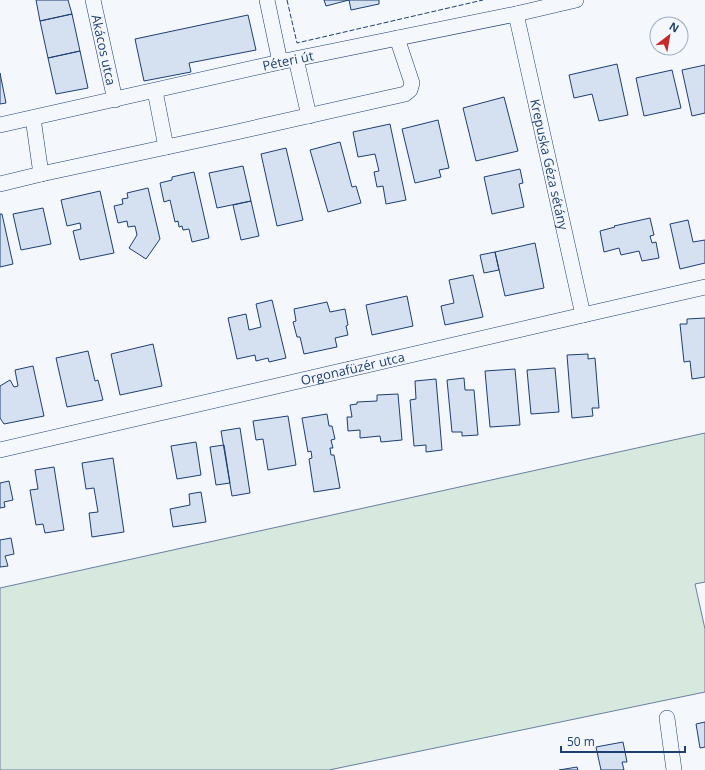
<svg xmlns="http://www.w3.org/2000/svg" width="705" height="770" font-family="'Open Sans',sans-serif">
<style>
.green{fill:#d7e8df;stroke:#687fa3}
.building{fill:#d5e0f0;stroke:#1d3f73}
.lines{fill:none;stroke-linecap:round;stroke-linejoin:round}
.street-casing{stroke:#1d3f73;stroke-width:16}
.street{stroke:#f4f7fb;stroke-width:15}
.fence{stroke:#1d3f73;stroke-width:1;stroke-dasharray:5 2;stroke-linecap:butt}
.labels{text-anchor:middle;stroke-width:3;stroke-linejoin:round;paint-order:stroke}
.street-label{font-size:13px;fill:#1d3f73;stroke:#f4f7fb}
</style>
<rect width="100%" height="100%" fill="#f4f7fb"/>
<path class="green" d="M705,433v149l-10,2 10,45v63l-376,78h-329v-182z"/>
<path class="building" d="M36,0h32l4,14 -32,7z
M324,0h55v4l-28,6 -2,-10 -23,6z
M72,14l8,37 -32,7 -8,-37z
M248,15l8,35 -67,13 2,9 -47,9 -9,-42z
M80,51l8,37 -32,6 -8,-36z
M617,64l11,51 -29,6 -7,-27 -18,4 -5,-23z
M705,65v48l-13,3 -10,-46z
M672,70l9,38 -37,8 -8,-38z
M0,73l6,30 -6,1z
M504,97l14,54 -42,10 -13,-53z
M438,120l11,48 -10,2 2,7 -26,6 -13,-54z
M390,124l16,76 -20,4 -3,-18 -6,1 -3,-15 5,-1 -4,-17 -17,3 -5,-25z
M340,142l12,45 4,-1 5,17 -33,9 -18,-62z
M286,148l17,72 -26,6 -16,-72z
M243,166l8,35 -34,7 -8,-35z
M520,169l3,14 -4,1 5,23 -32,7 -8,-37z
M194,172l15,66 -17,4 -3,-13 -6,1 -1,-4 -3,1 -1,-6 -3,1 -5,-22 -6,2 -4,-19 12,-3v-3z
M148,188l12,51 -14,20 -17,-11 8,-13 -2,-9 -7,1 -1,-6 -9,2 -4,-17 9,-2 -1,-5 6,-1 -1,-5z
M100,191l14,62 -34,7 -7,-29 8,-2 -1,-6 -13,3 -6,-26z
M251,201l8,35 -18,4 -8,-35z
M43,208l8,36 -30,6 -8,-36z
M0,214h2l11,50 -13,3z
M650,218l4,17 -4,1 2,7 4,-1 3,16 -17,3 -3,-10 -18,4 -2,-7 -15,4 -4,-21 15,-4 -1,-1z
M688,220l5,22 12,-2v23l-25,6 -10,-45z
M535,243l9,45 -39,8 -10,-44z
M495,252l4,18 -15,3 -4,-18z
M473,275l10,42 -38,8 -4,-19 13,-3 -5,-23z
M407,296l6,30 -41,9 -6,-30z
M272,300l14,58 -17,4 -1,-4 -12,3 -1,-6 -18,4 -9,-41 18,-4 3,16 12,-3 -5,-23z
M327,302l3,10 15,-3 3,16 -2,1 2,9 -13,3 2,9 -33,7 -4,-17h-3l-4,-15 3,-1 -2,-12z
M705,318v59l-13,2 -2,-18 -6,1 -4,-38h7v-5z
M153,344l9,42 -42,9 -9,-41z
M88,351l7,30 3,-1 5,20 -36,7 -11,-49z
M588,354v5l7,-1 4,50h-7l1,8 -21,2 -5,-63z
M33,366l11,50 -40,8 -4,-6v-32l10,-6 4,7 4,-1 -3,-16z
M555,368l4,44 -28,2 -4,-44z
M515,369l5,56 -30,2 -5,-56z
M464,378l1,12h9l4,45 -16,1v-4h-10l-5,-52z
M436,379l6,71 -16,2v-7l-12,1 -4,-46 6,-1 -1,-18z
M398,394l4,46 -21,2 -1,-6 -20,2v-8l-12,1 -1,-14h5l-2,-12 7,-1v-2l20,-1v-6z
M327,414l2,12h3l3,13 -4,1 2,8h-3l1,7h3l6,33 -26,4 -5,-33 3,-1 -1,-7 -3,1 -6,-34z
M288,416l8,49 -28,5 -5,-31 -7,1 -3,-19z
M240,428l10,65 -18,3 -11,-65z
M196,442l5,33 -24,4 -6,-33z
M224,445l6,38 -14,2 -6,-38z
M113,458l11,74 -32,5 -3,-24 9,-1 -4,-24 -8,1 -4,-26z
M54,467l10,63 -19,3 -2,-9 -7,1 -6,-35 8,-1 -3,-19z
M9,481l4,19 -9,2 1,5 -5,1v-25z
M201,492l5,30 -33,5 -3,-18 20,-4 -1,-11z
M11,538l3,16 -9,2 3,10 -8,1v-27z
M705,722v25l-5,1 -4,-24z
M623,742l4,20h-5l2,8h-23l-5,-23z
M577,767l1,3h-19z"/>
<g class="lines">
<defs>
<g id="street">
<path id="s1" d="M93,0l22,100"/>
<path d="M267,0l13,62"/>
<path id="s2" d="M516,14l67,301"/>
<path d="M296,59l13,57"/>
<path d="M155,91l11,56"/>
<path id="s3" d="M0,125l280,-63 236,-48 60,-14"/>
<path d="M41,174l191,-41 173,-39 5,-4 2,-7 -15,-45"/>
<path d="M0,184l41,-10 -8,-56"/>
<path id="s4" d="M0,450l583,-135 122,-28"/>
<path d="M667,718l7,52"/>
</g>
</defs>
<use href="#street" class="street-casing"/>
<use href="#street" class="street"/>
<path class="fence" d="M287,0l10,43 186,-43"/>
</g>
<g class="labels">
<g class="street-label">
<text dy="5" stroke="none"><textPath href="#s1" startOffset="51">Akácos utca</textPath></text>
<text dy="5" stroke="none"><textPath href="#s3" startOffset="295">Péteri út</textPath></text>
<text dy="5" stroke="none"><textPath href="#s2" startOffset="154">Krepuska Géza sétány</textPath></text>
<text dy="5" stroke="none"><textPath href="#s4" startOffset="362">Orgonafüzér utca</textPath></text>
</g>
</g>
<g transform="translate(669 36) rotate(31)"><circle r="19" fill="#f4f7fb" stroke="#9eadc5"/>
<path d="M0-3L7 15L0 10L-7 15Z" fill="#c62828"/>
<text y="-6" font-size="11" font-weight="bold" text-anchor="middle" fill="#1d3f73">N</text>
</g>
<path d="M561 746v6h124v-6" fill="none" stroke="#1d3f73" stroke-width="2"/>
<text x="567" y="746" font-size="12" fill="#1d3f73" stroke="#f4f7fb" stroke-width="3" paint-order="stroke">50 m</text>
</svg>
